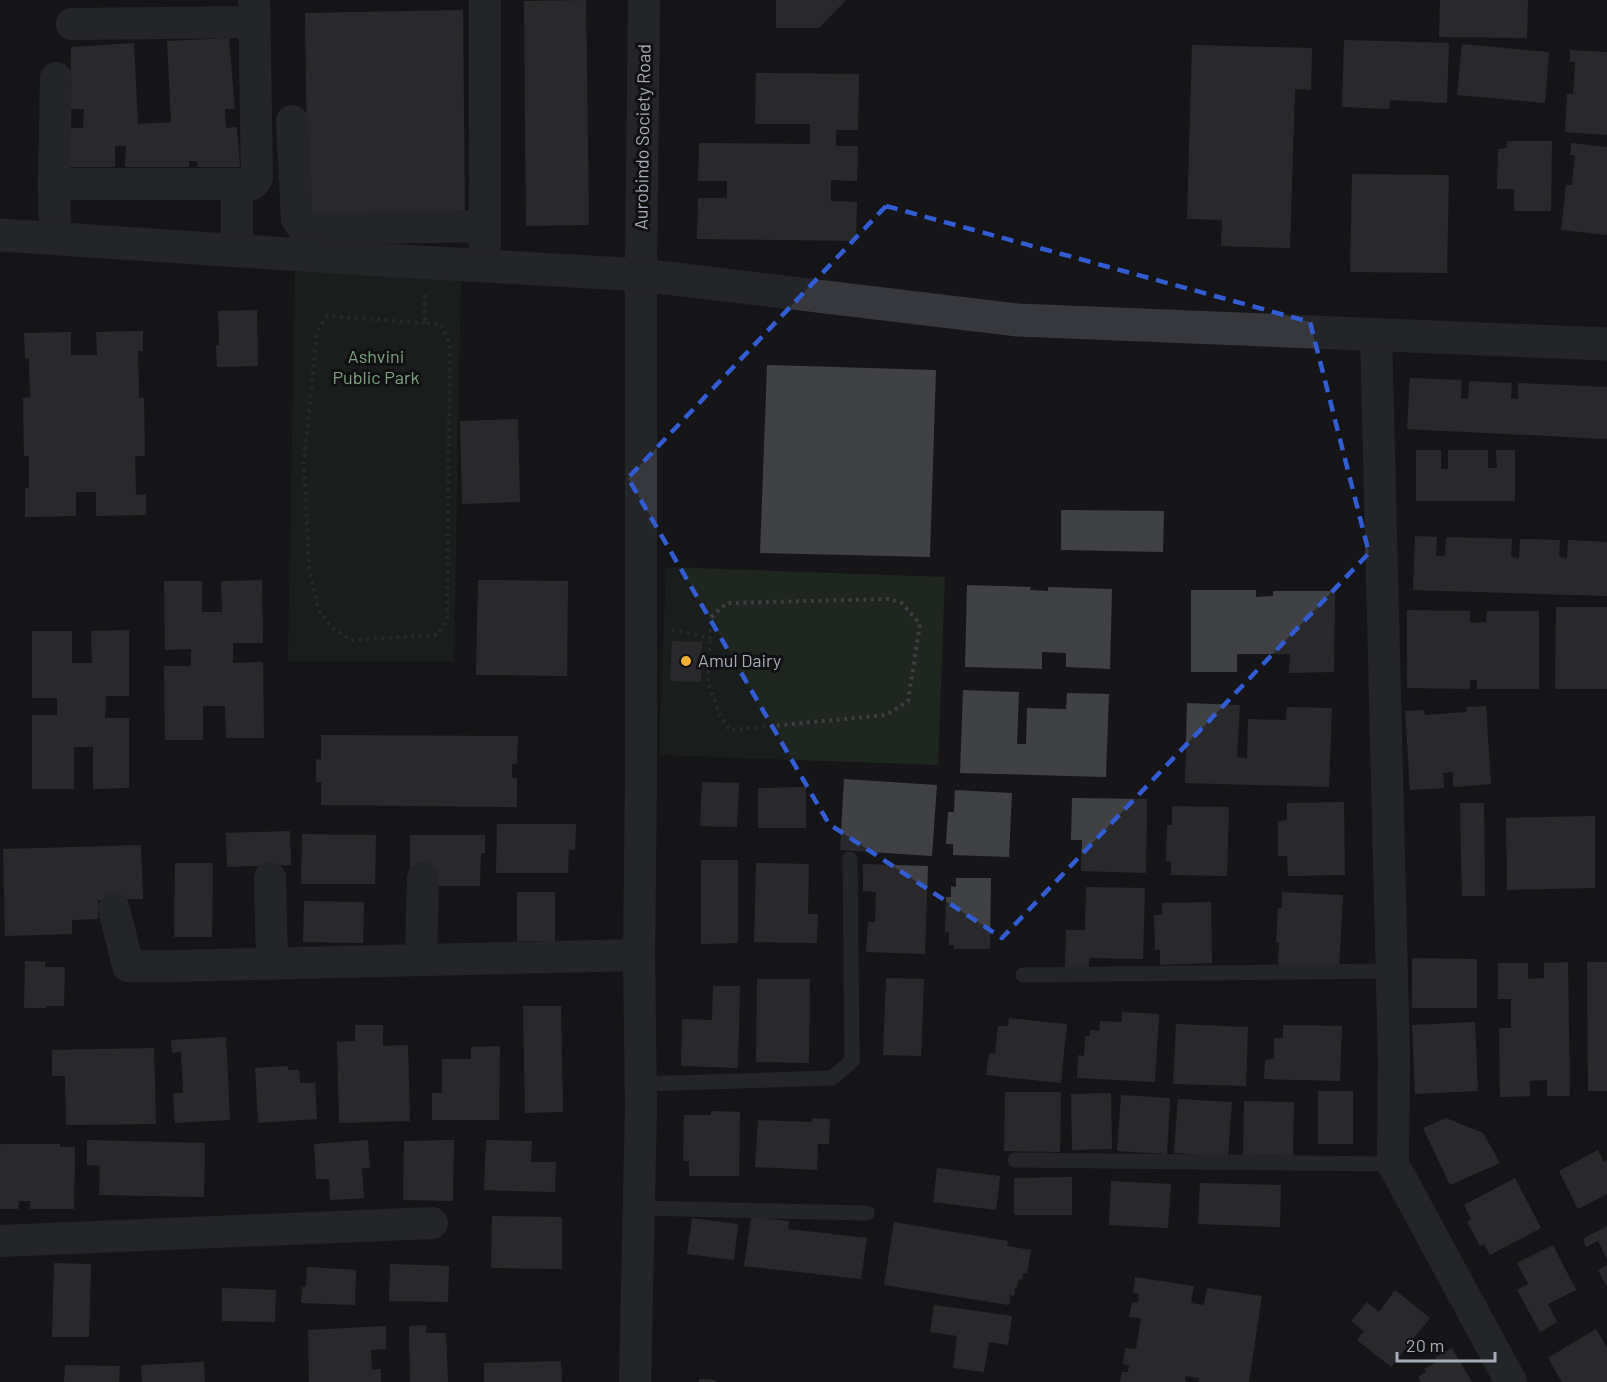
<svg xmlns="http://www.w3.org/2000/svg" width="1607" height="1382" font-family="Barlow,sans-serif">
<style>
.green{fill:#1e261f}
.building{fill:#404145}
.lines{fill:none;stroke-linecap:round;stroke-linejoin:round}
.path{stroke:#3d3f44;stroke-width:4;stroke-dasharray:3 4.5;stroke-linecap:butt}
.service{stroke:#37383d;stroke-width:15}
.minor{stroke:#37383d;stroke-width:32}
.tertiary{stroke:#37383d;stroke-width:33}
.marked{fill:none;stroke:#325cd3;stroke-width:4.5;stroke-dasharray:12 8;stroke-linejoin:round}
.poi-dot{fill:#f2b134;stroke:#111113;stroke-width:2}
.labels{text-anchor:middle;stroke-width:6;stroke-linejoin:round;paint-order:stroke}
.street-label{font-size:18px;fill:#a8adb8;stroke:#111113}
.park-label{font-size:18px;fill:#7fa381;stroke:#111113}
.poi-label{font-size:18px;fill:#a8adb8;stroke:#111113;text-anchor:start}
</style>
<rect width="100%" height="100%" fill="#161618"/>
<path class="green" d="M295,267l166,9 -7,385h-166z
M666,567l279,10 -7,188 -279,-10z"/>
<path class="building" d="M586,0l3,225 -63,1 -2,-225z
M776,0h70l-27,28h-43z
M1440,0h88l-1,38 -88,-1z
M463,10l2,213 -157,2 -3,-212z
M229,38l6,71h-10l1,19 11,-1 3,40h-42l-1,-6h-8v6h-64l1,-21h-11v21h-46l1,-39h13l1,-19h-14l1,-62 63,-4 4,81 33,-2 -4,-81z
M1344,40l105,3 -2,60 -57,-3 -1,9 -47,-2z
M1462,44l87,8 -4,51 -88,-8z
M1192,45l120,3 -1,42 -16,-1 -5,159 -69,-2 1,-26 -35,-1z
M1570,50l37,2v83l-42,-3 2,-38h6l2,-32h-5z
M756,73l103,1 -1,56h-22v16h22l-1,35 -26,-1v21l26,1 -1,39 -159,-2 1,-41h29v-17h-29l1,-38 111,1v-20h-55z
M1507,141h45l-1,70h-37v-22h-17l1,-40 9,-1z
M1571,143l36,4v88l-46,-5 5,-45h6l3,-30h-5z
M1352,174l97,1 -2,98 -97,-1z
M257,310l1,56 -41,1 -1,-22h3l-1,-34z
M143,331v20h-5l1,47h5l1,58h-10l1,39 10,-1v21l-50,1v-24h-20v24l-51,1v-29h4v-32h-5l-1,-58 7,-1 -1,-38 -4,-1 -1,-25 47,-1v23h26l-1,-23z
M767,365l169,5 -6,187 -170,-4z
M1410,378l52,2 -1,18 7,1 1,-18 43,2 -1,15 7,1v-16l89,4v52l-200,-10z
M518,419l2,83 -58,2 -2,-83z
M1416,450h25v19h7v-19h40v18h9l-1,-18h19v51h-99z
M1061,510l103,1 -1,41 -102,-2z
M1415,536l22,1 -1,19h9l1,-19 66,2 -1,18 8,1 1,-19 40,1 -1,17 8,1 1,-18 39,2v54l-194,-6z
M262,580l1,63h-30v20l30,-1 1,76h-38l-1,-32h-22v34h-38l-1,-74h27v-17l-26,1 -1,-69h38v31h20l-1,-31z
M478,580l90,1 -1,95 -91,-1z
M967,585l64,2 -1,3 18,1v-4l64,2 -2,80 -44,-2v-14l-24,-1v17l-77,-2z
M1191,590h65v7l17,-1v-5h62l-1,81 -45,1 1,-19h-53v18h-46z
M1556,607h51v82h-52z
M1407,610l63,1v12l16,-1 1,-11h52v78h-62v-9h-7v9l-63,-1z
M129,630v66h-23l-1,22h24v70l-36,1v-42h-19v42h-42v-74h25v-17h-25v-67h40v32h20l-1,-32z
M672,641l30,1 -1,40 -31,-1z
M963,690l56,2 -2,52h9l1,-36 39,1 1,-16 42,1 -3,83 -146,-4z
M1187,703l53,2 -3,52 10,1 1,-39 38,1 1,-13 45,1 -3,79 -144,-4z
M1486,706l5,78 -38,3v-15l-10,1 1,15 -34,2 -5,-79 19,-1 1,5 42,-3 -1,-5z
M321,735l197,1 -1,28h-5v14h5v29l-196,-2v-23h-5v-23l5,1z
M844,779l93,6 -5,71 -92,-6z
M702,782l37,1 -2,44 -37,-1z
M806,787v41h-48v-40z
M955,790l57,3 -3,64 -56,-2v-11h-7l2,-32h6z
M1072,798l75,1 -1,74 -65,-2 1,-31h-11z
M1344,802l1,73 -57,1 -1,-20h-9v-35l9,-1v-17z
M1460,803h24l1,93h-23z
M1172,806l57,1 -2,69 -56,-1v-14h-5l1,-36h5z
M1595,816v72l-88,2 -1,-72z
M497,824h79l-1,26h-6l-1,23h-72z
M290,831l1,34 -64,2 -1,-34z
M302,834l74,1 -1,49h-74z
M410,835h75v18h-4l-1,33h-50v-18h-20z
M141,845l2,54 -45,1v19l-26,1v14l-67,2 -2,-87z
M701,860h37v83l-37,1z
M175,863h38l-1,74h-38z
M756,863l53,1 -1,50h10l-1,29 -63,-1z
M863,864l65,2 -3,88 -59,-2 2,-30h7l1,-30 -13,-1z
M956,878h35l-1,71h-36v-4h-5v-13h-4l1,-35h5v-11l5,1z
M1086,887l59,1 -2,71 -54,-1v15l-24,-1 1,-42h19z
M517,892h38v49h-38z
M1282,892l61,3 -4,75 -61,-3 1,-24 -3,-1 2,-34h4z
M304,901l60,1 -1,41 -60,-1z
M1211,902l1,61 -52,2v-15h-5l-1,-35h8v-12z
M1412,958l65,1v49h-65z
M25,961l20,1v5h20l-1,39h-18v2h-22z
M1568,962l2,134h-23v-16l-17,1v15l-30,1 -1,-69h12v-29h-13v-36h30v16l16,-1v-15z
M1587,962h20v129h-19z
M886,978l38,1 -3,77 -38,-1z
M757,979h53l-1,84 -53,-1z
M713,986h27l-2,82 -57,-2 1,-47 30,1z
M523,1006h38l2,106 -38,1z
M1122,1012l37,2 -4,68 -78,-4 1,-23 6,1 1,-20h5v-6l9,1 1,-10 22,1z
M1009,1018l58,6 -6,59 -75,-8 3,-22 6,1 3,-28h10z
M1475,1022l3,69 -63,3 -3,-69z
M1176,1024l72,3 -2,59 -73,-2z
M355,1025h28v21l25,-1 2,76 -71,2 -2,-81 18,-1z
M1283,1025l59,1 -2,55 -76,-2 1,-19 9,-1v-21h9z
M226,1037l4,83 -55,3 -2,-30h10l-2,-41 -9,1 -1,-13z
M500,1046l-1,74h-67v-27h10v-34h29v-12z
M154,1048l2,76 -90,1 -1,-49h-13v-26z
M288,1066v4h11l1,13h15l2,36 -59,4 -3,-55z
M1318,1091h35v53h-35z
M1005,1092h56l-1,60 -56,-1z
M1111,1093l1,56 -40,1 -1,-56z
M1121,1095l49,3 -3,56 -50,-3z
M1178,1099l54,3 -4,55 -54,-4z
M1244,1101l50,1 -1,54 -50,-1z
M711,1111l29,1 -1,64h-50v-15h-6l1,-46h27z
M812,1118l18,1 -1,25h-11l-1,26 -62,-3 3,-47 54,2z
M1446,1118l37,15 17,30 -50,22 -27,-57z
M87,1140l118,3 -1,54 -105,-2 1,-29 -13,-1z
M368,1140l2,28h-8l2,30 -34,2 -1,-21h-13l-2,-35z
M454,1140l-1,61 -50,-1 1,-59z
M486,1140l46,1 -1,21h25l-1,30 -71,-2z
M1,1144h59v3h15l-1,62h-44v-8h-11l-1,8h-18v-63z
M1598,1150l6,12 3,-2v34l-29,15 -19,-38z
M937,1168l63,8 -4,34 -63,-8z
M1072,1177v38h-58v-37z
M1515,1178l26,50 -51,27 -6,-11 -4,2 -13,-24 4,-3 -7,-14z
M1111,1181l60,3 -3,44 -59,-3z
M1200,1183l81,2 -1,42 -82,-3z
M492,1216l70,1v52l-71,-1z
M751,1217l38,4 -1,8 79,9 -6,41 -117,-13z
M692,1218l46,6 -4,36 -47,-6z
M894,1222l114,19 -1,5 24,4 -4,24 -4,-1 -1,7 -3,-1 -2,9h-2l-1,8 -4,-1 -1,10 -125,-20z
M1607,1226v33l-9,-18 -12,6 -3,-8z
M1553,1245l23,45 -28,14 9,18 -17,10 -23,-42 11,-6 -11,-21z
M54,1263l37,1 -2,73h-37z
M390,1264l59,2 -1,36 -59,-1z
M1607,1265v22l-9,-17z
M307,1267l49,3 -1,35 -54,-2 1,-16h4z
M1135,1277l59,9 -3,17 13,2 3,-17 55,8 -13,86h-51l1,-4 -13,-2 -1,6h-65l2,-10h6l1,-7 -6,-1 2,-16 11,1 5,-31 -12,-1 3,-15 6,1 1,-9 -6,-1z
M222,1288l54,2 -1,32 -53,-1z
M1395,1290l35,28 -39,49 -34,-27 7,-9 -13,-10 16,-19 12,10z
M934,1305l78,11 -4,29 -19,-3 -5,30 -31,-4 4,-32 -27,-4z
M426,1325v8h20l2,49h-38l-1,-56z
M386,1326v23l-15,1 1,20 9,-1v13h-72l-1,-52z
M1596,1329l11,19v34h-45l-14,-24z
M1452,1348l20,34h-51l-3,-5 8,-5 -2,-3 13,-7 -2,-5z
M561,1361l1,21h-78v-19z
M204,1362l1,20h-63l-1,-17z
M65,1365l55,1 -1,16h-55z
M699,1379l16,1v2h-16z"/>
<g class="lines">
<path class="path" d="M425,295v28l16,1 9,22 -3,273 -10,16 -86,5 -20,-13 -13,-18 -9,-42 -5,-104 13,-132 10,-15 98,7
M672,630l38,8 1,-21 16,-14 162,-4 13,4 18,21 -12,77 -22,14 -157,15 -9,-15 -12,-32 2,-45"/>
<path class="service" d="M1023,975l369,-4
M641,1084l191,-6 20,-17 -2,-202
M1015,1160l378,4
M638,1208l229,5"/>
<path class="minor" d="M72,24l182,-2
M292,121l5,98 7,10 180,-3
M54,184l2,-106
M55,239l-1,-55h198l5,-6 -3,-178
M485,247v-247
M237,251v-67
M1376,334l18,727 -1,103 118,218
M270,878l2,86
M114,909l14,57h46l465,-11
M421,960l2,-82
M0,1241l432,-18
M635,1382l6,-276 -2,-151 2,-174v-506l3,-275"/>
<path class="tertiary" d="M0,235l349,23 292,17 377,45 589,24"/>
</g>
<path d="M0 0H1607V1382H0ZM886,206l424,116 59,231 -367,385 -173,-114 -201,-346z" fill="#161618" fill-opacity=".55" fill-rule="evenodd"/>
<path class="marked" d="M886,206l424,116 59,231 -367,385 -173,-114 -201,-346z"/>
<circle class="poi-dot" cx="686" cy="661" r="6"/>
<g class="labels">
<g class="street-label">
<text transform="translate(643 137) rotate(-89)" y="6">Aurobindo Society Road</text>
</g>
<g class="park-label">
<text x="376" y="363">Ashvini<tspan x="376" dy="21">Public Park</tspan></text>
</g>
<g class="poi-label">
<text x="698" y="667">Amul Dairy</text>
</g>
</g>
<path d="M1397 1352v9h98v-9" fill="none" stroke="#a8adb8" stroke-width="3"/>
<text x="1406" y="1352" font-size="18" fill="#a8adb8" stroke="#111113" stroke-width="4.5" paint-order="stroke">20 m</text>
</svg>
